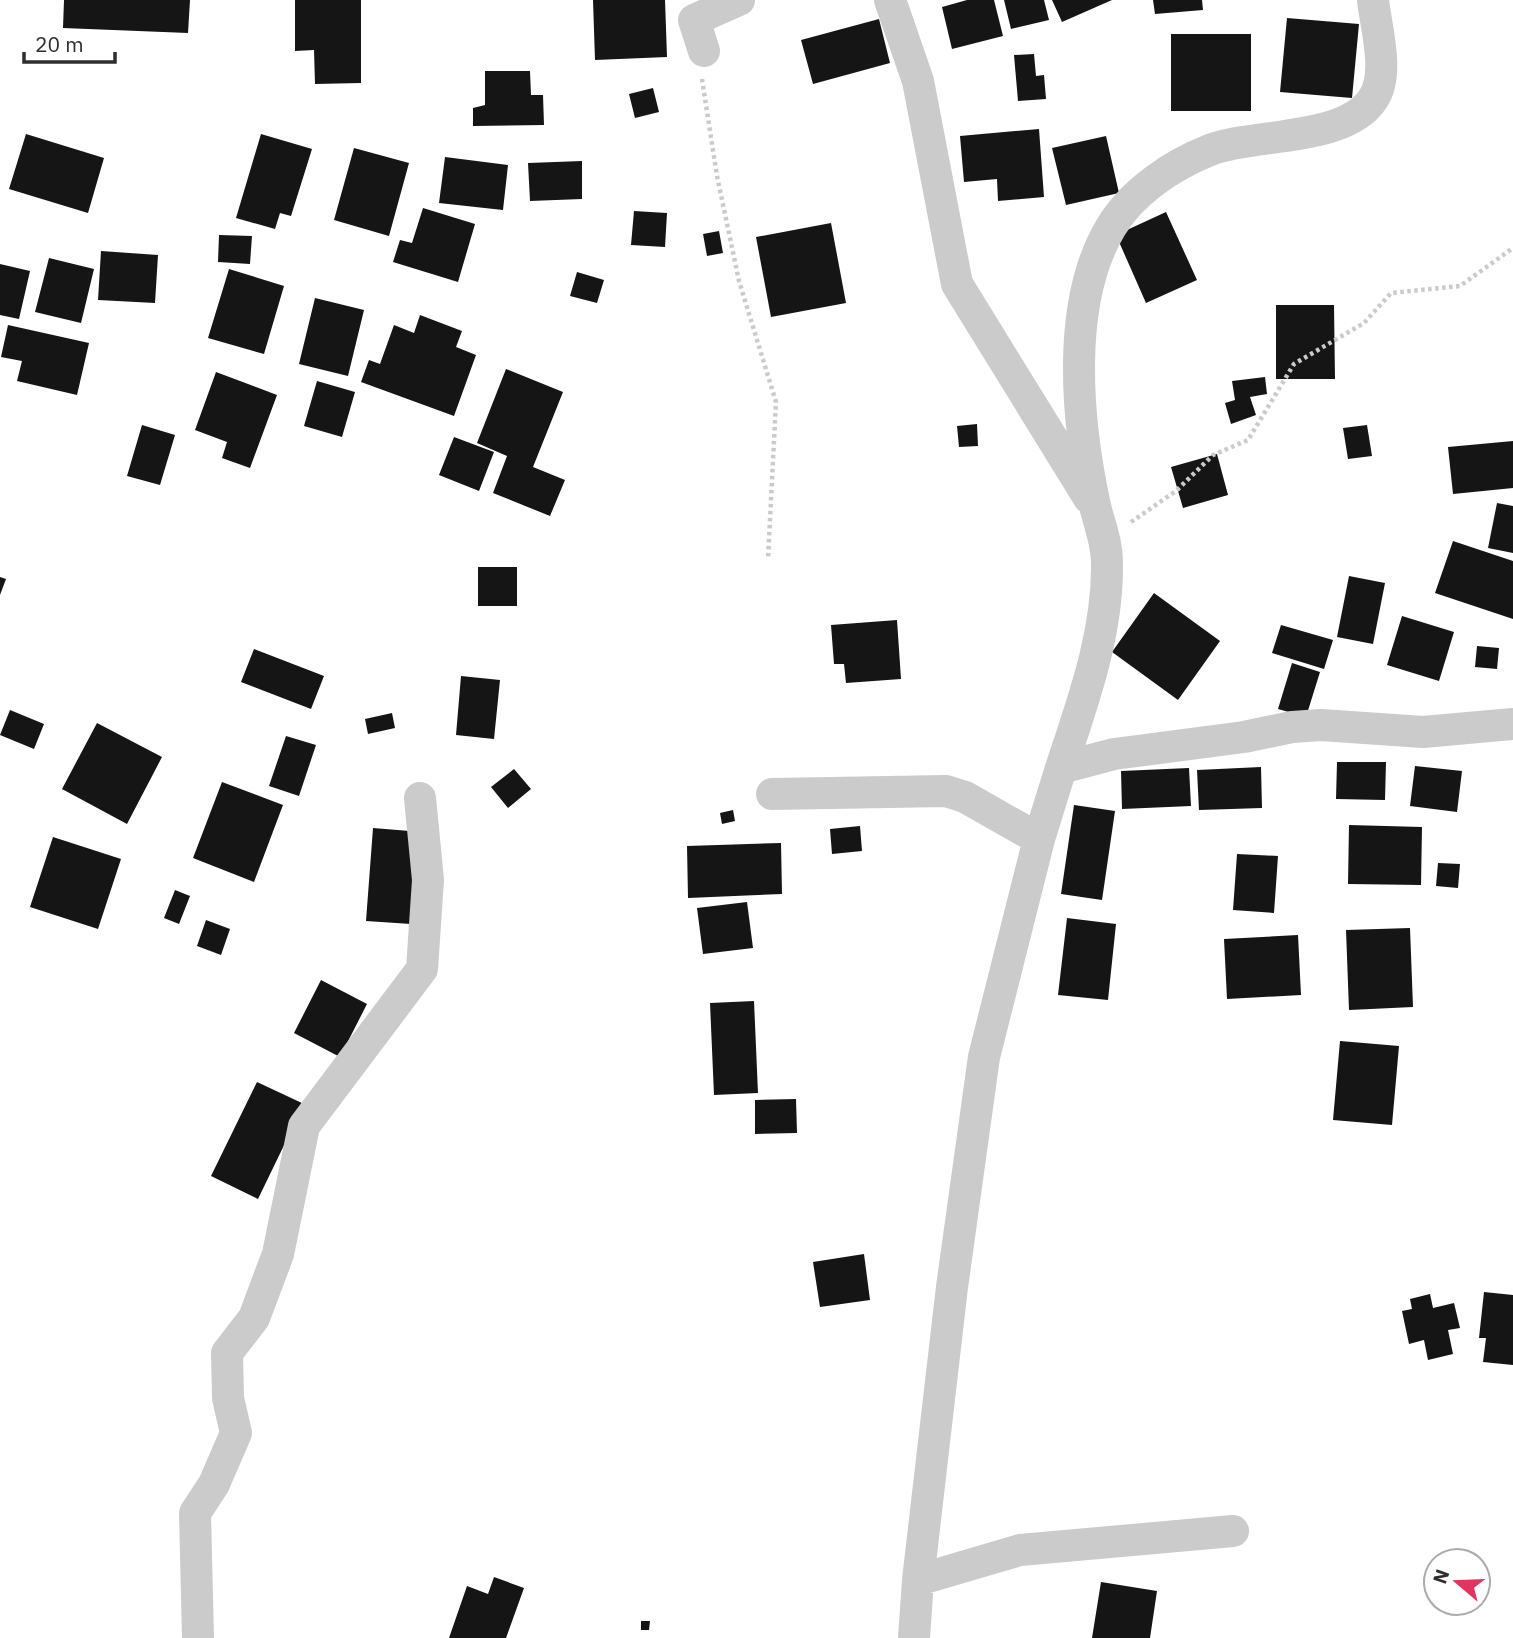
<svg xmlns="http://www.w3.org/2000/svg" width="1513" height="1638" font-family="'IBM Plex Sans',sans-serif">
<style>
.building{fill:#151515}
.lines{fill:none;stroke-linecap:round;stroke-linejoin:round}
.path{stroke:#cbcbcb;stroke-width:4.5;stroke-dasharray:3.5 3.5;stroke-linecap:butt}
.minor{stroke:#cbcbcb;stroke-width:32}
</style>
<rect width="100%" height="100%" fill="#fff"/>
<path class="building" d="M64,0h126l-2,33 -125,-5z
M295,0h66v83l-46,1 -1,-34 -19,1z
M593,0h72l2,57 -72,3z
M967,0h27l9,36 -51,13 -10,-42z
M1004,0h40l5,20 -38,9z
M1052,0h60l-50,22z
M1153,0h49l1,10 -48,4z
M1287,18l72,6 -7,74 -72,-6z
M879,19l11,44 -77,21 -12,-44z
M1171,34h80v77h-80z
M1034,54l2,22 8,-1 2,24 -28,2 -4,-46z
M485,71h45l1,24h12l1,30 -71,1v-18l12,-3z
M653,88l6,24 -24,6 -6,-24z
M1039,129l5,68 -46,4 -1,-22 -33,3 -4,-46z
M26,134l78,24 -16,55 -79,-24z
M261,134l51,15 -21,67 -11,-3 -5,16 -39,-11z
M1106,136l13,57 -53,12 -14,-57z
M354,148l55,15 -20,73 -55,-16z
M445,157l63,8 -5,45 -64,-7z
M582,161v38l-52,2 -2,-38z
M423,208l52,16 -17,58 -65,-20 7,-22 12,3z
M634,211l33,2 -2,34 -34,-2z
M1166,212l31,68 -51,23 -30,-68z
M831,223l15,80 -75,14 -15,-80z
M719,231l4,22 -16,3 -4,-22z
M219,235l33,1 -2,28 -32,-2z
M101,251l57,4 -3,48 -57,-3z
M49,258l45,11 -13,54 -46,-11z
M0,264l30,7 -11,48 -19,-4z
M229,269l55,17 -20,68 -56,-16z
M577,272l27,8 -7,23 -27,-7z
M315,298l49,12 -16,66 -49,-12z
M1276,305h58l1,74h-59z
M420,315l42,16 -6,16 20,8 -22,61 -93,-34 8,-22 11,4 14,-39 20,8z
M8,325l81,18 -12,52 -60,-14 5,-20 -21,-4z
M506,369l57,23 -30,75 32,13 -15,36 -57,-23 14,-37 -30,-13z
M216,372l61,23 -27,73 -28,-10 5,-16 -32,-12z
M1265,377l2,17 -17,3 6,18 -25,9 -6,-21 10,-3 -3,-19z
M317,381l38,11 -13,45 -38,-11z
M977,424l1,22 -19,1 -2,-21z
M142,425l33,10 -15,50 -33,-9z
M1367,425l5,31 -24,3 -5,-31z
M454,437l40,15 -15,39 -40,-16z
M1513,441v47l-60,6 -5,-47z
M1217,454l11,41 -45,13 -12,-41z
M1497,503l16,3v47l-25,-5z
M1453,541l60,20v58l-78,-26z
M478,567h39v39h-39z
M1349,576l36,7 -12,61 -36,-7z
M0,577l6,2 -6,16z
M1154,593l66,48 -42,59 -66,-48z
M1402,616l52,16 -15,49 -52,-16z
M897,620l4,59 -55,4 -2,-19h-10l-3,-39z
M1281,625l52,15 -9,29 -52,-16z
M1477,646l22,2 -2,21 -22,-2z
M254,649l70,27 -13,33 -70,-27z
M1292,663l28,9 -14,45 -28,-8z
M461,676l39,4 -6,59 -38,-4z
M10,710l34,14 -10,25 -34,-14z
M392,713l3,15 -27,6 -3,-15z
M97,723l65,34 -35,67 -65,-35z
M286,736l30,9 -17,51 -30,-10z
M1337,762h49l-1,38 -49,-1z
M1415,766l47,5 -5,41 -47,-6z
M1261,767l1,41 -63,2 -2,-40z
M1189,768l2,38 -69,3 -1,-38z
M514,769l17,20 -23,19 -17,-21z
M222,782l61,23 -29,77 -61,-24z
M1074,805l41,6 -13,89 -41,-6z
M733,810l2,11 -13,3 -2,-11z
M1349,825l73,2 -1,58 -73,-1z
M860,826l2,25 -30,3 -2,-25z
M373,828l61,5 -8,92 -60,-4z
M53,837l68,22 -23,70 -68,-22z
M781,843l1,51 -94,4 -1,-52z
M1237,854l41,2 -4,57 -41,-3z
M1438,863l22,1 -2,24 -22,-2z
M175,890l15,6 -11,28 -15,-6z
M747,902l6,46 -50,6 -6,-46z
M1067,918l49,6 -8,76 -50,-5z
M206,920l24,9 -9,26 -24,-9z
M1410,928l3,79 -64,3 -3,-80z
M1298,935l3,60 -74,4 -3,-60z
M321,980l46,24 -27,53 -46,-24z
M754,1001l4,92 -44,2 -4,-92z
M1340,1041l59,5 -7,79 -59,-5z
M257,1082l47,22 -46,95 -47,-23z
M796,1099l1,34 -42,1v-34z
M864,1254l6,46 -50,7 -7,-45z
M1484,1292l29,3v70l-30,-3 3,-24h-7z
M1430,1294l3,14 21,-5 6,25 -12,2 5,24 -25,6 -4,-20 -15,4 -7,-33 10,-2 -2,-10z
M494,1577l30,11 -18,50h-57l18,-52 21,8z
M1101,1582l56,9 -7,47h-58z
M641,1621h9l-1,9h-8z"/>
<g class="lines">
<path class="path" d="M702,79l15,97 22,105 37,121 -8,157
M1131,522l45,-31 37,-36 35,-15 46,-76 70,-41 27,-30 69,-7 53,-38"/>
<path class="minor" d="M890,0l28,81 39,203 132,214
M704,51l-10,-31 45,-20
M1061,768c22,-67 47,-134 46,-205 0,-21 -7,-37 -12,-57 -18,-83 -30,-203 16,-279 21,-35 61,-62 99,-77 43,-17 135,-8 163,-51 17,-25 3,-71 0,-99
M772,794l174,-3 19,6 74,42
M918,1580l102,-30 213,-19
M198,1638l-3,-125 19,-29 22,-51 -8,-35 -1,-45 27,-35 24,-64 26,-128 118,-157 6,-89 -8,-82
M914,1638l4,-58 34,-293 32,-230 55,-218 22,-71 53,-14 130,-17 48,-10 29,-2 102,7 90,-8"/>
</g>
<g transform="translate(1457 1582) rotate(289)"><circle r="33" fill="#ffffff" stroke="#ababab" stroke-width="2"/>
<path d="M0-5L12 26L0 18L-12 26Z" fill="#e1345f"/>
<text y="-10" font-size="19" font-weight="bold" text-anchor="middle" fill="#2e2e2e">N</text>
</g>
<path d="M24 52v10h91v-10" fill="none" stroke="#2e2e2e" stroke-width="3.5"/>
<text x="35" y="52" font-size="21" fill="#2e2e2e" stroke="#ffffff" stroke-width="5" paint-order="stroke">20 m</text>
</svg>
